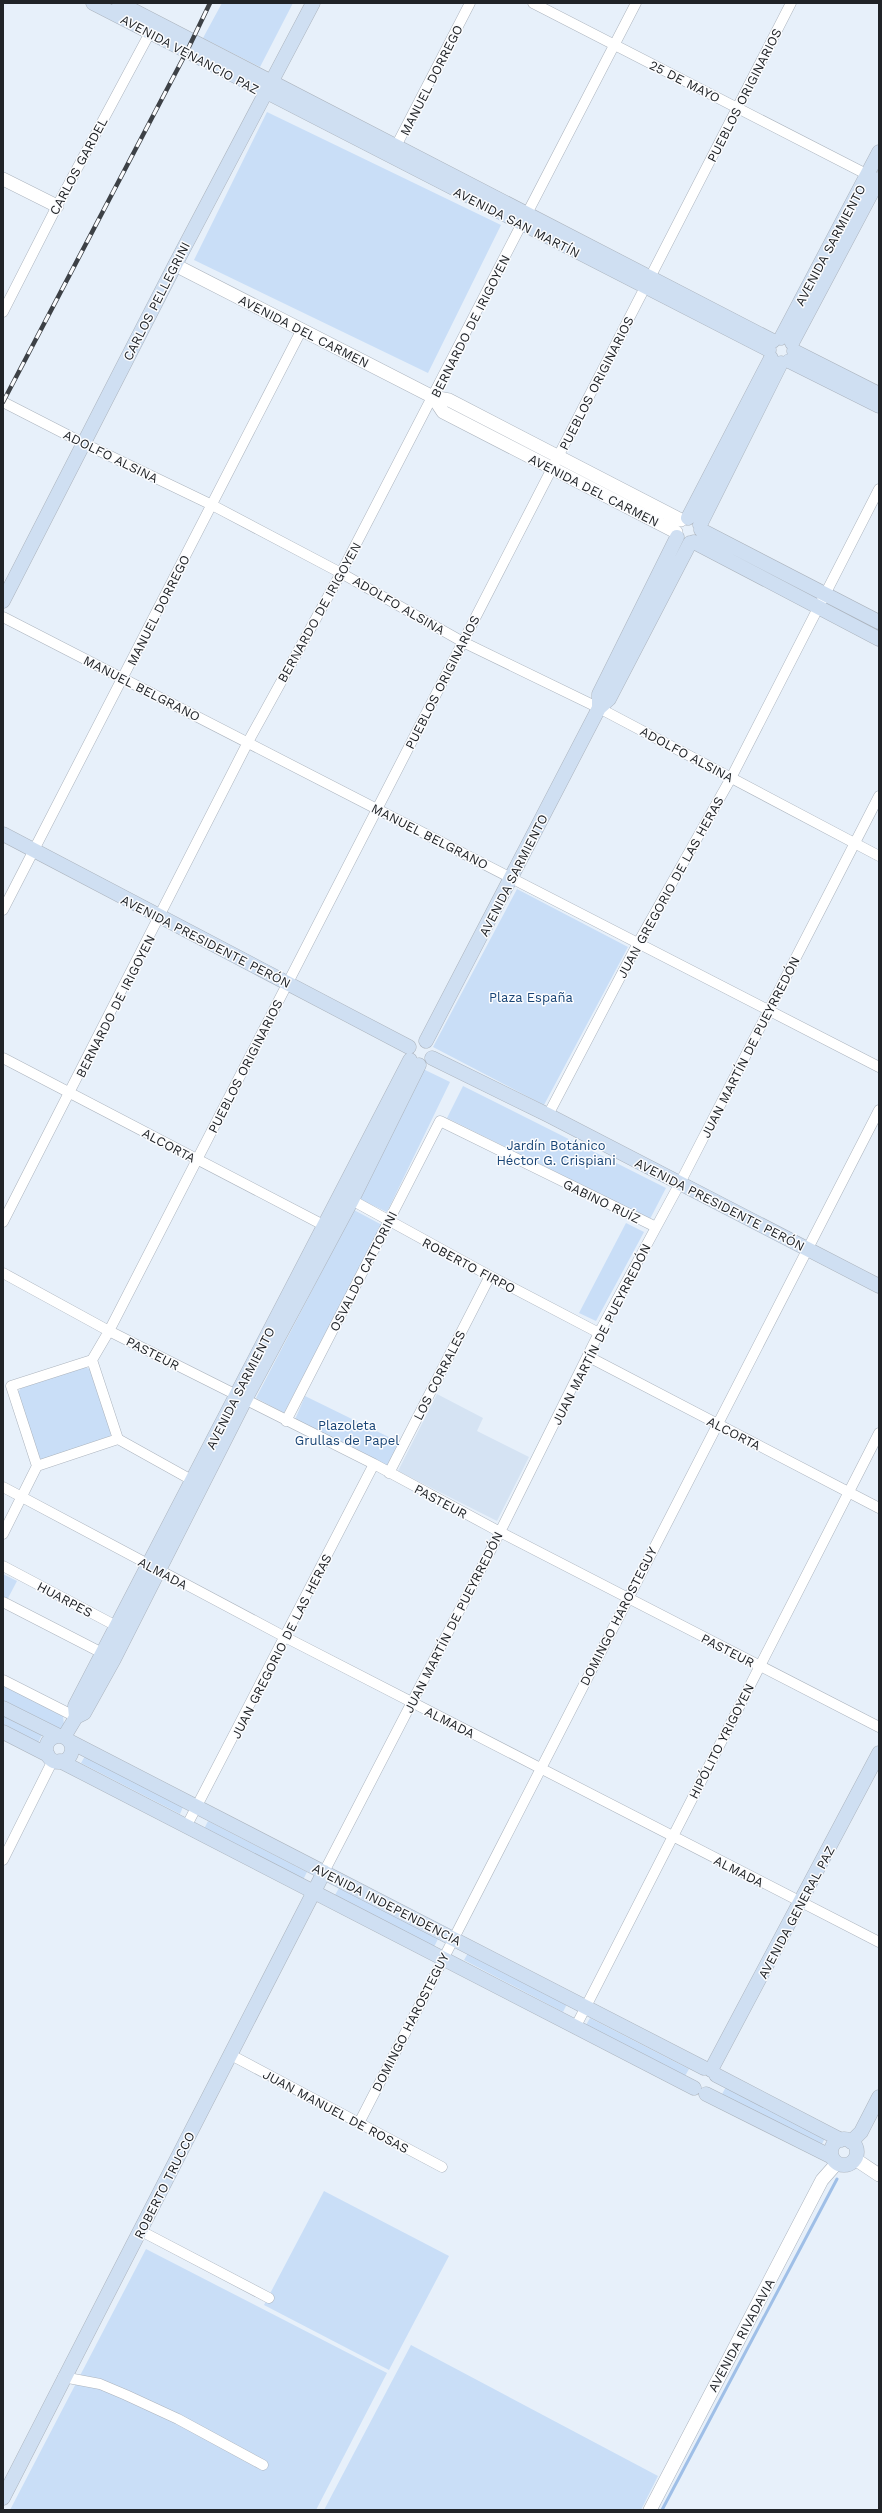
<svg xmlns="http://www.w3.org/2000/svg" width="882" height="2513" font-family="'Work Sans',sans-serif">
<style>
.built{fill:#d5e3f3}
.green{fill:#c9def7}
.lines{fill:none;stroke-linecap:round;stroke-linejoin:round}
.stream{stroke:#9fbfe7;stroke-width:3}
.minor-casing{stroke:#acb4be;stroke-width:11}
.tertiary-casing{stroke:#acb4be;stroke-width:14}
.secondary-casing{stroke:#acb4be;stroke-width:15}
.minor{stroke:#fff;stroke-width:10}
.tertiary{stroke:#fff;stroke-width:13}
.secondary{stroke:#cfdff2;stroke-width:14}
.rail-casing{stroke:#3d4146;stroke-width:4.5}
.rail{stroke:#fbfcfe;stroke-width:3;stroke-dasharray:9;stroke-linecap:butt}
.labels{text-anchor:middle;stroke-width:3;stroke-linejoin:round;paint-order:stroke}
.street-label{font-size:13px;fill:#202327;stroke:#fbfcfe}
.park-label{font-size:13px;fill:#184475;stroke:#fbfcfe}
</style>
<rect width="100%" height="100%" fill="#e7f0fa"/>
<path class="built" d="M437,1394l46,24 -6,13 52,26 -32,64 -99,-50z"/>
<path class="green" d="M222,3h71l-33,64 -57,-29z
M267,112l234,113 -73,148 -234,-113z
M517,889l111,58 -84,158 -111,-58z
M421,1068l29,14 -63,130 -30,-14z
M463,1086l203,102 -16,31 -203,-101z
M354,1210l28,15 -98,188 -28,-15z
M626,1223l18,9 -48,89 -17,-8z
M84,1367l6,2 21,64 -1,5 -69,22 -2,-1 -21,-67 4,-5z
M305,1396l96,47 -14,24 -93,-45z
M3,1574l14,7 -10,19 -4,-2z
M3,1685l60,31 1,9 -3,7 -58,-29z
M3,1715l39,20 -4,8 -35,-18z
M85,1756l98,51 -3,7 -99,-51z
M208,1821l99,51 -4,8 -99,-51z
M339,1888l99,51 -4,8 -99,-52z
M468,1953l99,51 -4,8 -99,-52z
M590,2018l99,51 -4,7 -99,-51z
M726,2087l99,51 -4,8 -99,-52z
M324,2191l125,65 -60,114 -125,-65z
M146,2249l241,124 -71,137h-306z
M411,2345l247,131 -17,34h-317z"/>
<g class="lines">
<path class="stream" d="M662,2510l175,-331"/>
<defs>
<path id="minor" d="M533,3l339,174
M393,152l77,-149
M3,312l54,-106 96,-179
M3,402l80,41 129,62 129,68 122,69 136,66 280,148
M3,617l876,450
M3,910l298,-579
M3,1058l326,170
M548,1115l90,-172 93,-165 148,-289
M348,1198l142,78 109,57
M3,1222l245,-480 93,-169 295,-570
M3,1273l106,58 265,133 126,68 379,195
M589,1357l290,151
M92,1360l26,79 -81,27 -26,-80 81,-26 17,-29 682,-1328
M286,1421l154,-300 216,106
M118,1439l79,44
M389,1473l101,-197
M3,1487l282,150 594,305
M3,1534l34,-68
M3,1566l119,63
M3,1602l105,54
M3,1680l73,37
M186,1827l188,-363
M3,1860l50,-100
M324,1872l176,-340 99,-199 81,-150 199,-387
M575,2028l304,-595
M231,2055l211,112
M359,2123l520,-1013
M141,2231l128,67
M63,2377l37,7 26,11 52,24 85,46"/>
<path id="tertiary" d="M3,179l54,27
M175,265l258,132 16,3 232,120
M433,397l10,15 233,120
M855,2159l24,16
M650,2510l172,-330 15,-17"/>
<path id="secondary" d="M93,3l676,347
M119,3l654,338
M781,338l98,-186
M792,343l87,-164
M794,351l85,43
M789,361l90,45
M688,518l83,-160
M700,525l81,-162
M701,530l178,92
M694,542l185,97
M3,601l172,-336 138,-262
M599,708v-14l78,-157
M3,834l406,213
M426,1041l173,-333 10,-9 81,-156
M432,1058l116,57 331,171
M3,1708l56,28
M76,1717l-1,-11 335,-646
M3,1732l45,23
M46 1749a13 13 0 1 1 26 0a13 13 0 1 1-26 0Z
M64,1737l12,-20 8,-4 30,-54 131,-259 107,-200 67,-135
M69,1741l635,327
M60,1761l634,327
M711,2070l168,-317
M716,2075l125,65
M706,2094l126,63
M831 2152a13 13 0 1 1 26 0a13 13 0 1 1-26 0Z
M851,2142l10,-10 18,-35
M3,2498l321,-626"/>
</defs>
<use href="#minor" class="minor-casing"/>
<use href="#tertiary" class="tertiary-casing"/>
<use href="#secondary" class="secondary-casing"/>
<use href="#minor" class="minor"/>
<use href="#tertiary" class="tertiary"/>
<use href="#secondary" class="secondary"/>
<defs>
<path id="rail" d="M3,402l184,-351 23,-48"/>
</defs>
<use href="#rail" class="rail-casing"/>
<use href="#rail" class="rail"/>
</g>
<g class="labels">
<g class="street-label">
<text transform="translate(190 54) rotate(28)" y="5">AVENIDA VENANCIO PAZ</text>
<text transform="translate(431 80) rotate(-63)" y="5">MANUEL DORREGO</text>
<text transform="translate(685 81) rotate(27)" y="5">25 DE MAYO</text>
<text transform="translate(744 95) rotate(-63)" y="5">PUEBLOS ORIGINARIOS</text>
<text transform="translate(78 166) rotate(-62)" y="5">CARLOS GARDEL</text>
<text transform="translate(517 222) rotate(27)" y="5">AVENIDA SAN MARTÍN</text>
<text transform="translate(830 245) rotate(-62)" y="5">AVENIDA SARMIENTO</text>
<text transform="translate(156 301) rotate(-63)" y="5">CARLOS PELLEGRINI</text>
<text transform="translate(470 326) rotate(-63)" y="5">BERNARDO DE IRIGOYEN</text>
<text transform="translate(304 331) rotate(27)" y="5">AVENIDA DEL CARMEN</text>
<text transform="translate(596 383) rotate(-63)" y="5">PUEBLOS ORIGINARIOS</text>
<text transform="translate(111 456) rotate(26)" y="5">ADOLFO ALSINA</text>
<text transform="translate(594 490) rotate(27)" y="5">AVENIDA DEL CARMEN</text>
<text transform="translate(399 605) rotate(30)" y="5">ADOLFO ALSINA</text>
<text transform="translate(158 610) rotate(-63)" y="5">MANUEL DORREGO</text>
<text transform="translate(319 612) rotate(-61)" y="5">BERNARDO DE IRIGOYEN</text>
<text transform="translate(442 682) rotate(-63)" y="5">PUEBLOS ORIGINARIOS</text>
<text transform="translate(142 688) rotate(27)" y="5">MANUEL BELGRANO</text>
<text transform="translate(687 754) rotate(28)" y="5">ADOLFO ALSINA</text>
<text transform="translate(430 836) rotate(27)" y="5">MANUEL BELGRANO</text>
<text transform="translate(513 875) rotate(-63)" y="5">AVENIDA SARMIENTO</text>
<text transform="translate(670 887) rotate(-61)" y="5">JUAN GREGORIO DE LAS HERAS</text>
<text transform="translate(206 941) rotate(27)" y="5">AVENIDA PRESIDENTE PERÓN</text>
<text transform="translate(115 1006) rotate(-63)" y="5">BERNARDO DE IRIGOYEN</text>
<text transform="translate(750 1047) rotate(-63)" y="5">JUAN MARTÍN DE PUEYRREDÓN</text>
<text transform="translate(245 1066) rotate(-63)" y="5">PUEBLOS ORIGINARIOS</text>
<text transform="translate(169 1145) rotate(28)" y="5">ALCORTA</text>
<text transform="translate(602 1201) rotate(26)" y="5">GABINO RUÍZ</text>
<text transform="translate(720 1204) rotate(27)" y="5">AVENIDA PRESIDENTE PERÓN</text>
<text transform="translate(469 1265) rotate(28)" y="5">ROBERTO FIRPO</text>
<text transform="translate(363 1271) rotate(-63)" y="5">OSVALDO CATTORINI</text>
<text transform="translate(601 1334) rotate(-63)" y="5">JUAN MARTÍN DE PUEYRREDÓN</text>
<text transform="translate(153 1353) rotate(27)" y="5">PASTEUR</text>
<text transform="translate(439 1375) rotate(-63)" y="5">LOS CORRALES</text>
<text transform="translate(240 1388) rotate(-63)" y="5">AVENIDA SARMIENTO</text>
<text transform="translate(734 1433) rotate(27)" y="5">ALCORTA</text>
<text transform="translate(441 1501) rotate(28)" y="5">PASTEUR</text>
<text transform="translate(163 1573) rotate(28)" y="5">ALMADA</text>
<text transform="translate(65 1599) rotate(28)" y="5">HUARPES</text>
<text transform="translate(618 1616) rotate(-63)" y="5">DOMINGO HAROSTEGUY</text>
<text transform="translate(453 1622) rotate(-63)" y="5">JUAN MARTÍN DE PUEYRREDÓN</text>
<text transform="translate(281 1646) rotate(-63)" y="5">JUAN GREGORIO DE LAS HERAS</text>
<text transform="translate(728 1650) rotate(27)" y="5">PASTEUR</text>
<text transform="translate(450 1722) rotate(27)" y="5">ALMADA</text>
<text transform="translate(721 1741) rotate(-63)" y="5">HIPÓLITO YRIGOYEN</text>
<text transform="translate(739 1871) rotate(27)" y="5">ALMADA</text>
<text transform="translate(387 1904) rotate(27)" y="5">AVENIDA INDEPENDENCIA</text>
<text transform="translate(796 1912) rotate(-62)" y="5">AVENIDA GENERAL PAZ</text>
<text transform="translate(410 2022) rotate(-63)" y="5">DOMINGO HAROSTEGUY</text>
<text transform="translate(336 2111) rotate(28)" y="5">JUAN MANUEL DE ROSAS</text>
<text transform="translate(164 2185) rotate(-63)" y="5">ROBERTO TRUCCO</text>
<text transform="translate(741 2335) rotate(-62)" y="5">AVENIDA RIVADAVIA</text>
</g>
<g class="park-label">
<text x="531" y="1002">Plaza España</text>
<text x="556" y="1150">Jardín Botánico<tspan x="556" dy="15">Héctor G. Crispiani</tspan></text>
<text x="347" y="1430">Plazoleta<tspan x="347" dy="15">Grullas de Papel</tspan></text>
</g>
</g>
<rect width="882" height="2513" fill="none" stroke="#202327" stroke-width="8"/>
</svg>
